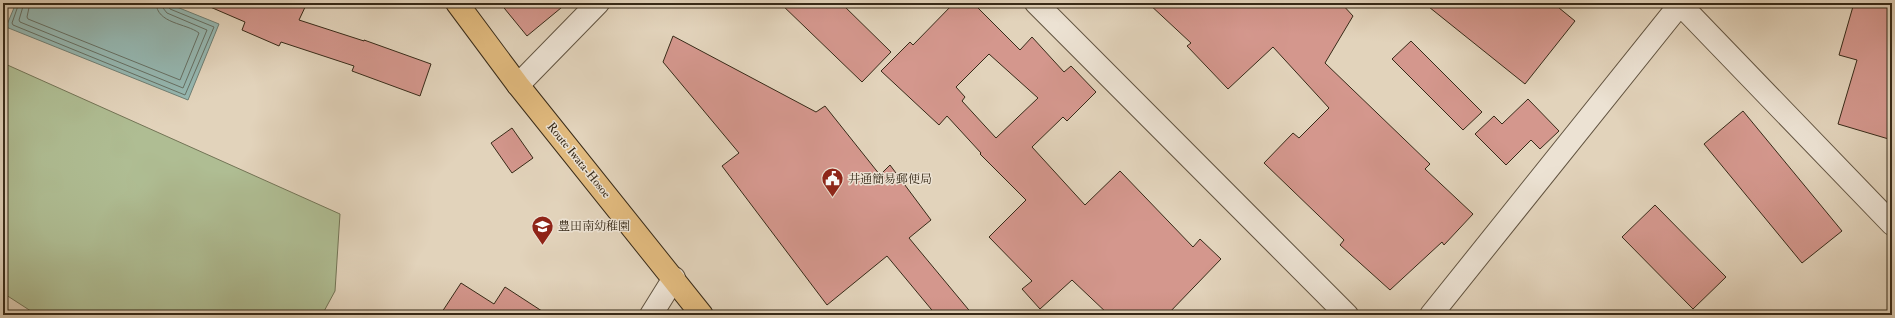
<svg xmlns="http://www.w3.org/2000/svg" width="1895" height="318" font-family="'IM FELL Double Pica','Noto Serif JP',serif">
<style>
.green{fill:#afbd93;stroke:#737456}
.water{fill:#95b7b1;stroke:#6f7f74}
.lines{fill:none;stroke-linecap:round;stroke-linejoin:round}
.shore{stroke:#667064;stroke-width:1}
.building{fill:#d4978d;stroke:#372a18;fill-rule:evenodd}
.minor-casing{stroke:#625441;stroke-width:24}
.major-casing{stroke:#372a18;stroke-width:24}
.minor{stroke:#ece2d3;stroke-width:22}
.major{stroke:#e1ba7e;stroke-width:22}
.labels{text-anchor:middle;stroke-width:3;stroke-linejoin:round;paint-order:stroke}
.street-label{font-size:12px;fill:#372a18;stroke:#ece2d3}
.poi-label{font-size:12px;fill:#372a18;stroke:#ece2d3;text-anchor:start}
</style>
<rect width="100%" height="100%" fill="#e2d3bb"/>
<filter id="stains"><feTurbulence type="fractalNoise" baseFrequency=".005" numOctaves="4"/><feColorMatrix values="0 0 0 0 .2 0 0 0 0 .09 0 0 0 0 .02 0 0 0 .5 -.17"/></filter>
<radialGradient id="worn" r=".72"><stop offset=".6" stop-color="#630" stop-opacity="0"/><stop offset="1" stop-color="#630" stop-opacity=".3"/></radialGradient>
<path class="green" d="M3,63l337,151 -5,77 -13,24h-285l-34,-22z"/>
<path class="water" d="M16,3h151l52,21 -31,76 -182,-73z"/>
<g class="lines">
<path class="shore" d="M19,3l-7,20 1,2 172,70 29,-68 -44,-18 -3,-6
M24,3l-5,17 1,2 163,66 24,-58 -40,-17 -4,-5 -1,-5
M30,3l-3,14 1,2 152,61 19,-47c-13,-10 -42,-9 -43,-30"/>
</g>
<path class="building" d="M201,3h106l-8,17 65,21v-1l67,24 -11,32 -68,-25 2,-5 -73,-24 -2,4 -37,-16 3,-8z
M500,3h67l-40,33z
M780,3h61l50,49 -29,30z
M954,3h19l47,47 12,-13 32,35 7,-6 25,26 -29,29 -4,-4 -31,30 53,58 35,-34 73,76 7,-8 21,20 -54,56h-58l-37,-35 -32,29 -18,-20 10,-8 -43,-44 37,-37 -46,-46 1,-1 -34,-37 -8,9 -58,-54 29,-29 3,3zM989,54l49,44 -42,40 -34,-37 3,-4 -9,-10z
M1148,3h193l12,13 -28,47 105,101 -5,5 48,45 -29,31 -2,-3 -52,48 -50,-45 4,-5 -80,-77 29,-30 6,5 30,-30 -56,-61 -45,42 -41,-43 4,-3z
M1424,3h129l22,18 -50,63z
M1854,3h38v137l-54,-16 19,-64 -18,-5z
M673,36l143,76 9,-6 55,69 10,-10 41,55 -22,18 64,77h-37l-49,-59 -60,49 -105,-139 17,-13 -76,-91z
M1411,41l71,71 -19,18 -71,-71z
M1528,99l31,32 -19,18 -9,-9 -25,25 -31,-31 19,-18 8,8z
M1743,111l99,120 -40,32 -98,-119z
M512,128l21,30 -21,15 -21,-30z
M1655,205l71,72 -33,32 -71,-72z
M461,283l33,21 11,-17 43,28h-108z"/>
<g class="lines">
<defs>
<path id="minor" d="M1036,3l311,312
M1679,3l213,221
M518,85l80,-82
M651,315l23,-37
M1431,315l250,-312"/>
<path id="major" d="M457,3l61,82 184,230"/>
</defs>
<use href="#minor" class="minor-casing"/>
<use href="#major" class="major-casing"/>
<use href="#minor" class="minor"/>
<use href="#major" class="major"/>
</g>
<defs>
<symbol id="civic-pin" viewBox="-11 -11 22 30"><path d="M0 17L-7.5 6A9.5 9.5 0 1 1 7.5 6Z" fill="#8f2418" stroke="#ece2d3"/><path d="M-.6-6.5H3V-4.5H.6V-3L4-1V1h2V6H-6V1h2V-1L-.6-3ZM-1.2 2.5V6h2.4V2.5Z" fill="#fff"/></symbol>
<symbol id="school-pin" viewBox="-11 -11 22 30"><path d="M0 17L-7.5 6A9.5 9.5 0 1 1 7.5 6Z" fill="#8f2418" stroke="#ece2d3"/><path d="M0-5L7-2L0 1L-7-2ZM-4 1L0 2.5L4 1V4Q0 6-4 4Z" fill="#fff"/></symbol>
</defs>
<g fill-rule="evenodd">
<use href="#civic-pin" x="820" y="166" width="25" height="34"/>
<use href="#school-pin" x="530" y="214" width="25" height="34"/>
</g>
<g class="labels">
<g class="street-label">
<text transform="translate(579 160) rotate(51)" y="4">Route Iwata-Hosoe</text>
</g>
<g class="poi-label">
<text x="848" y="183">井通簡易郵便局</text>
<text x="558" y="230">豊田南幼稚園</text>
</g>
</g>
<rect width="1895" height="318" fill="none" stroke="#e2d3bb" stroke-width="16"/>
<rect x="4" y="4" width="1887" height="310" fill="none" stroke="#372a18" stroke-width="2"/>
<rect x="8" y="8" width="1879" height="302" fill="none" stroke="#372a18"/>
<rect width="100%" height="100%" filter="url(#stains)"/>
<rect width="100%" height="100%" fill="url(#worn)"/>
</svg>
